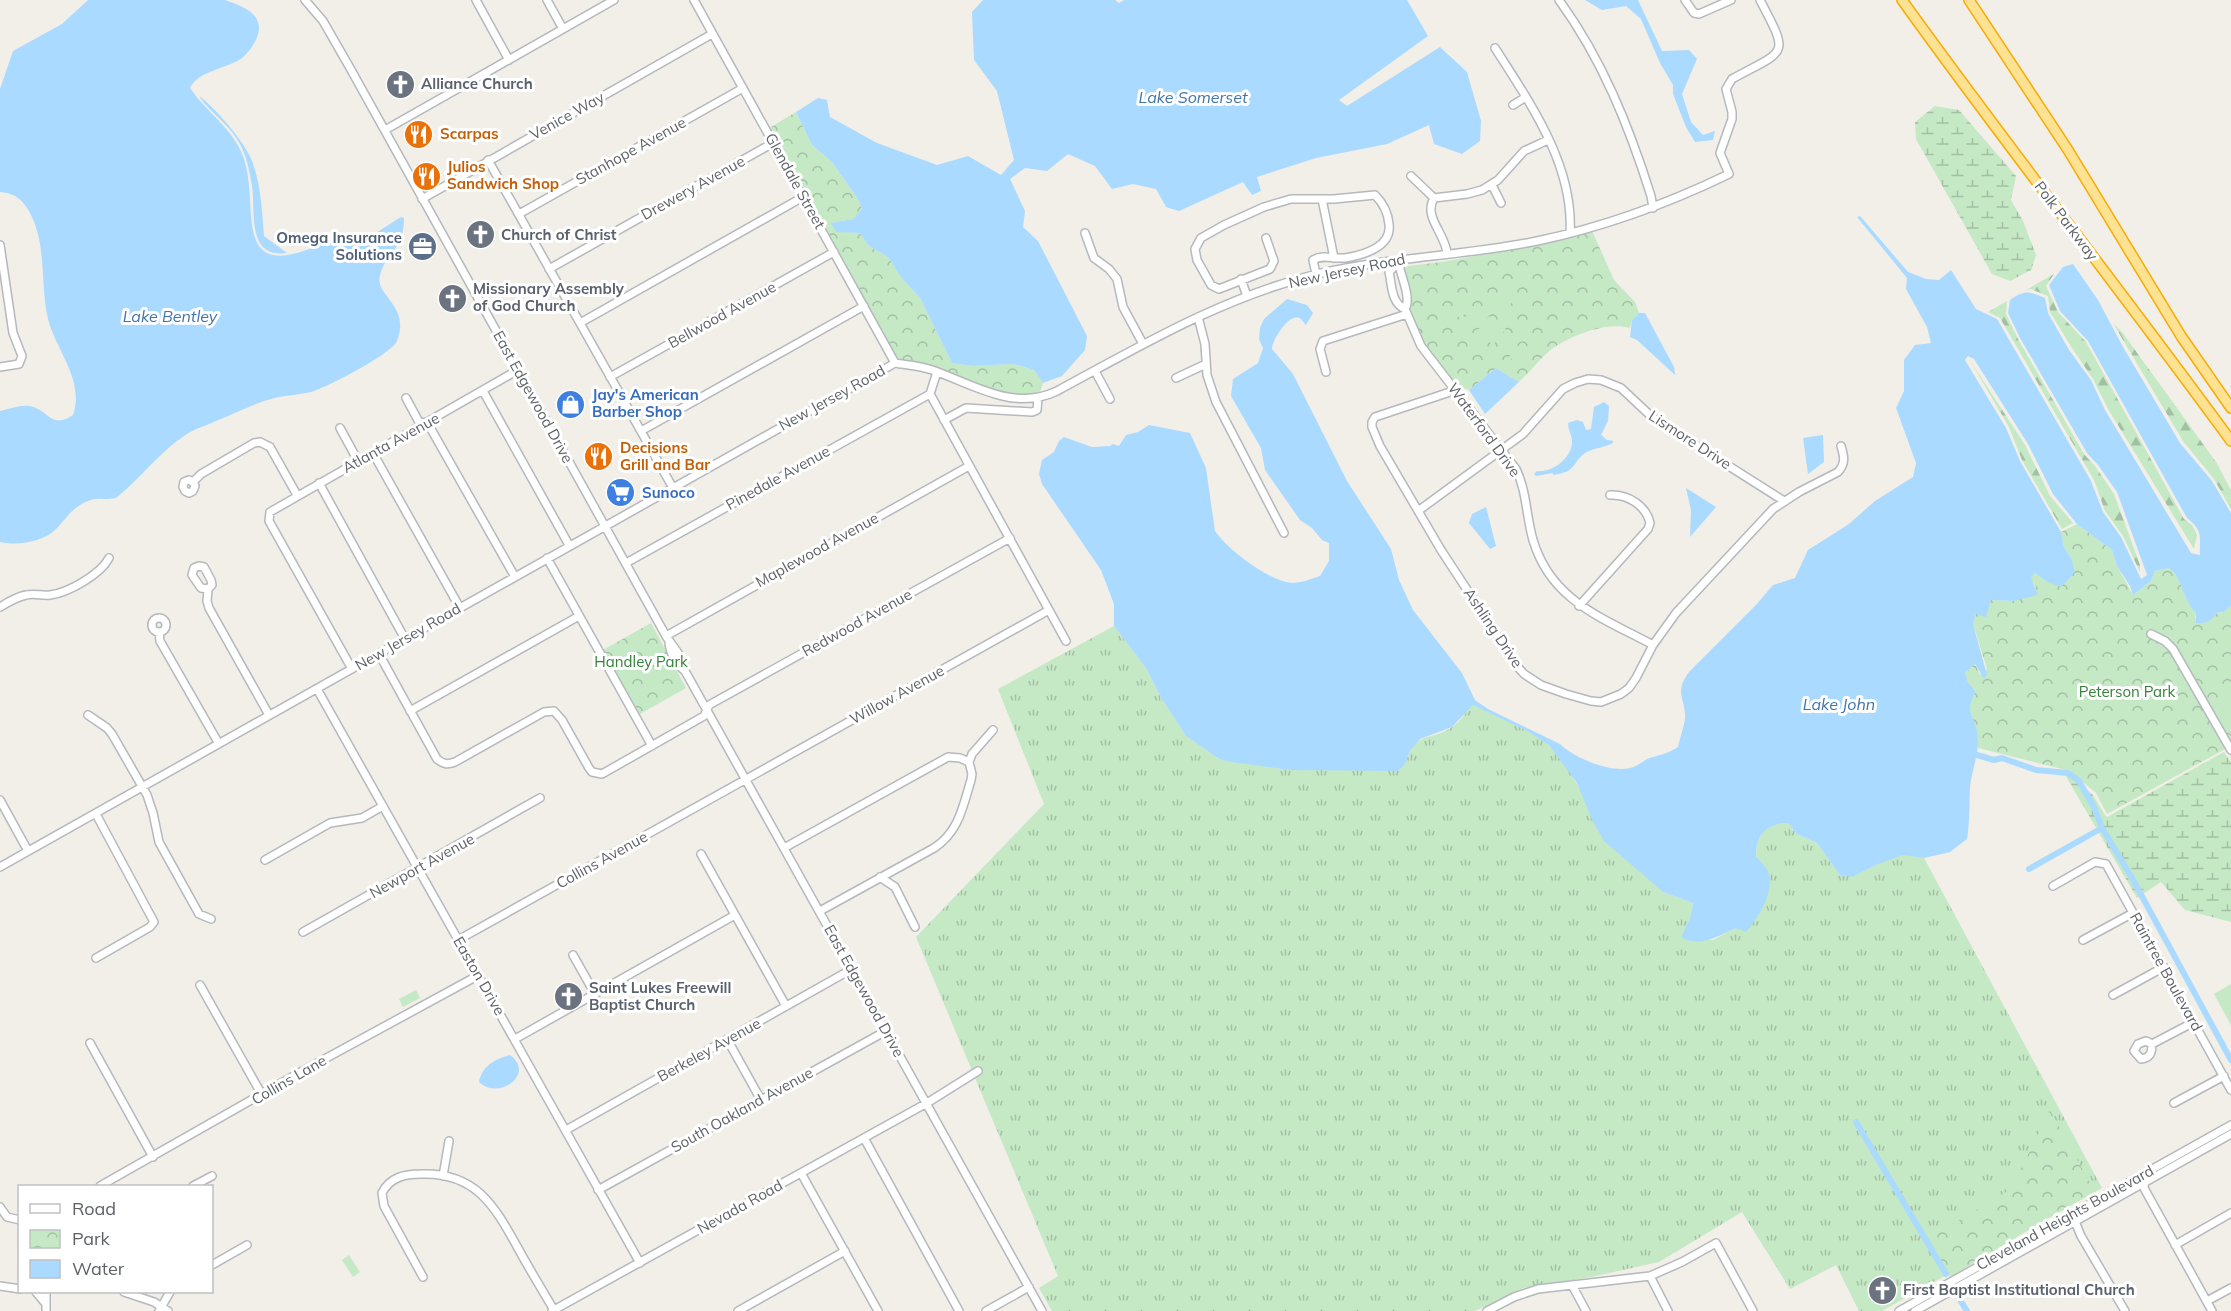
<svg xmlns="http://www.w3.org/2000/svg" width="2231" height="1311" font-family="Mulish,sans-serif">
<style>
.grass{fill:url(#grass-tufts)}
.forest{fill:url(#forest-firs)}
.wetland{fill:url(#wetland-marsh)}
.park{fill:url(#park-crowns)}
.garden{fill:#c5e8c5}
.water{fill:#aadaff}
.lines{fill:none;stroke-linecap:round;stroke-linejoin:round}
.canal{stroke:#aadaff;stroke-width:6}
.minor-casing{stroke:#b5b8bc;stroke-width:10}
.highway-casing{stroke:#f9ab00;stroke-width:12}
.minor{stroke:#fff;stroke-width:7}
.highway{stroke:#fde293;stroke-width:9}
.labels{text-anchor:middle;stroke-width:6;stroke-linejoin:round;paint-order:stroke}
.worship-label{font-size:15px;font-weight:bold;fill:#5b616d;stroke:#fff;text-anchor:start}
.street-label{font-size:15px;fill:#5f6368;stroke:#fff}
.food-label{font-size:15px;font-weight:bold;fill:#c56008;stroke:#fff;text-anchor:start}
.service-label{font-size:15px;font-weight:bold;fill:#4e5e75;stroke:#fff;text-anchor:end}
.shop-label{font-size:15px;font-weight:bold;fill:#366cbe;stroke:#fff;text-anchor:start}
.park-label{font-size:15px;fill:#348238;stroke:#fff}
.water-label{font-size:16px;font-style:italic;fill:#4174aa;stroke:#fff}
</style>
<defs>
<pattern id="grass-tufts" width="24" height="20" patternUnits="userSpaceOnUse" patternTransform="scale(1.5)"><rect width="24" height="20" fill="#c5e8c5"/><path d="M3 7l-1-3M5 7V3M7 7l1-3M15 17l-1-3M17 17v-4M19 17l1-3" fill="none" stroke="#a3c0a4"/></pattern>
<pattern id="forest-firs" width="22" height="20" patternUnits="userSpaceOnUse" patternTransform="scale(1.5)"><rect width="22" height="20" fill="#c5e8c5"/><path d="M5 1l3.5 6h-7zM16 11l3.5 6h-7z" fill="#a3c0a4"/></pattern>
<pattern id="wetland-marsh" width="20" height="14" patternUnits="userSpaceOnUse" patternTransform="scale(1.5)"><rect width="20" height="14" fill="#c5e8c5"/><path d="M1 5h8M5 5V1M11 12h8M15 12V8" fill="none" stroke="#a3c0a4"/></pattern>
<pattern id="park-crowns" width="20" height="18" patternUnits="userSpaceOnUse" patternTransform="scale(1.5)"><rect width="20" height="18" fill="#c5e8c5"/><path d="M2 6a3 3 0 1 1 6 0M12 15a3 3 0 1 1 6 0" fill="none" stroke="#a3c0a4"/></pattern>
</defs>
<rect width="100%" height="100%" fill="#f1efe8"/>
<path class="grass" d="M1114,626l32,42 14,28 26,40 33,23 70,11 69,-1 47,-5c13,-36 23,-21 47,-37 8,-5 14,-15 20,-22 23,8 60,23 77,40 10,9 28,38 35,51l79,96 30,11 -3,15 -9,19 32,3 23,-12 31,-58 -11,-14c1,-21 10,-33 32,-33l9,11 20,9 23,32c24,5 40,-20 64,-20 6,0 13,2 20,3l178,330 -220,123h-23l-23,-46 -46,24 -48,-77 -83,50 -68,15 -68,11 -48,23h-423l-13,-23 19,-12 -142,-339 128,-133 -46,-115z"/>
<path class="forest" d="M2054,274l-8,12 12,26 28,30 98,177 8,6 5,10 -3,14 -86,-140 -15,-30 -21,-31 -22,-36 -2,-16 -17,-7 -5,1z
M2007,301l-1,13 12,25 66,115 11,12 19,28 26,71v7l-17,-36 -18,-25 -11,-31 -94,-162 -12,-6z
M2113,323l9,9 94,130 15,28v19l-17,-30 -31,-38z
M1969,359l56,86 25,51 23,27 -11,6 -40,-69 -13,-33z"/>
<path class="wetland" d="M1935,106l24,4 57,66 -5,24 12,21 13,34 -5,15 -21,11 -18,-7 -76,-135 -1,-17z
M2224,752l7,10v160l-46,-12 -24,-28 -24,16 -73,-125h4l25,22 12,20 2,2z"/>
<path class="park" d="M796,112l16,33 20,17 26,37 4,10 -9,10 -21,4 4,8 24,2 8,12 21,13 11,18 20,22 32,65 21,3 39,-2 22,6 9,13 -5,15 -20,2 -81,-28 -42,-9 -129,-233z
M1592,231l22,49 21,22 4,11 -7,7 -2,8c-23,-7 -58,7 -77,20 -12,9 -23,24 -34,34l-23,-14 -27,22 -12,-4 -29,-36 -13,-24 -7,-17 2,-11 -8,-31 46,-6 105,-19z
M2077,524l35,26 5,16 16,29 18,-14 4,-10 14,-3c14,8 13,31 27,45l-1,5 29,-6 7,-6v151l-6,-8 -118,65 -11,-21 -26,-22 -92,-23c0,-6 0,-14 -2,-20 -5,-17 -11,-18 0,-36l-8,-10 -3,-9 10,-9 5,11 7,-6 -14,-45 3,-10 14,-14 24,1 22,-14 -6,-9 5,-5 11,8 25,-23 -7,-11 -3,-15z
M651,623l35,65 -46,26 -37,-64z
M2050,1110l44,81 -144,86 -22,-38 83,-50z"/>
<path class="garden" d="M1510,291l7,5 -12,16 -7,-6z
M1466,298l7,5 -12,16 -7,-6z
M1519,299l7,5 -12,15 -7,-5z
M1476,305l7,6 -13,15 -7,-6z
M1489,316l7,6 -12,15 -7,-6z
M1499,324l7,5 -13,16 -7,-6z
M1513,335l6,5 -12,15 -7,-5z
M1522,342l7,6 -13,15 -7,-6z
M2231,682v46l-6,-5 -5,-24z
M2231,984v41l-17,-31z
M416,990l4,8 -17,9 -4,-8z
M349,1255l11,17 -7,5 -11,-17z"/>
<path class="water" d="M88,0h137c20,7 42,15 31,40 -4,7 -8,13 -14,18 -15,11 -43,12 -52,30 4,5 7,10 11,14 16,18 33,31 42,54 18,49 -14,127 74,90 10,-4 25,-1 36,-4 17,-3 33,-16 48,-25l3,1c0,33 -17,32 -24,57 -6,21 31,30 17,66 -4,12 -71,47 -86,51 -13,3 -27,3 -40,7 -19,5 -37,15 -55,22 -10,5 -20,7 -29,13 -27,17 -47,45 -71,64 -17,3 -18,-3 -36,7 -10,6 -15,15 -23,23 -13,14 -39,18 -57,14v-131c10,-2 19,-6 29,-5 20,3 21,24 44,9 12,-34 -17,-65 -25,-96 -8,-34 -1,-72 -17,-104 -7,-14 -15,-22 -31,-23v-103l13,-38 49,-27z
M983,0h132l4,3 5,-3h283l21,36 -89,64 8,6 93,-59 27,25 14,49 -1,20 -18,13 -28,-10 -5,-19 -42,19 -71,14 -59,19 4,14 -9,4 -9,-13 -64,29 -13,-4 -10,-18 -23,-5 -21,5 -17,-23 -27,-12 -21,17 -22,-3 -15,11 15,32 -2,16 15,14 49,95 -2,14 -23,26 -19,7 -9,-13 -21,-6 -40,2 -21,-3 -32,-65 -20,-22 -11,-18 -21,-13 -8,-12 -24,-1 -5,-9 22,-4 9,-10 -4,-10 -26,-37 -20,-17 -16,-33 22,-14 9,2 3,17 47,26 60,22 31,-9 33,19 13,-15 -17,-69 -23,-31 -2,-48z
M1585,0h53l24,51 27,-1 8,9 -15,35 9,28 12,13 12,-4 -2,9 -18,2 -9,-15 -13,-33v-9l-13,-22 -19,-44 -15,-13 -24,4z
M199,96c16,11 47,48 53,65 9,24 10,50 12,75l23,17c-41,5 -31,-40 -35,-67 -2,-13 -5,-28 -11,-40 -10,-21 -30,-32 -42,-50z
M1860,216l48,56 18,7 13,1 12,-10 25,39 21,10 94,162 12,31 18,25 20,42 6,-4 -30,-83 -19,-27 -11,-12 -67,-115 -12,-25 2,-13c15,-10 19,-9 35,-2l3,15 21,37 22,30 14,30 86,143 9,2c-1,-18 4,-24 -13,-37l-99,-177 -28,-30 -11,-26 14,-18 10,-3 25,36 25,47 57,96 32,38 19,32v93l-7,6 -7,1c-6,8 -10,11 -21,10v-10c-14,-14 -14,-37 -27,-45l-14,3 -4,10 -18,14 -3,-9 -13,-20 -5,-16 -35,-26 -24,-30 -25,-50 -54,-85 -6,-3 -3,4 41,68 14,33 41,71 3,15 7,11 4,14 -14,15 -15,-6 -11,-8 -4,5 7,17 -24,6 -23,-1 -5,17 -10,-3 -3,10 14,51 -3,4 -9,-15 -10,9 3,9 8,10c-12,21 -3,20 1,39 4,19 -5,37 -7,56 -1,18 0,34 -3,52l-17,13 -26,6 -21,-3 -25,9 -26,13 -12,-2 -23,-32 -20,-9 -9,-11c-21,0 -32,12 -32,33 4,5 9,10 12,15 7,21 -9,46 -22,61l-10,-4c-17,8 -37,20 -55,9l9,-19 3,-15 -30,-11 -59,-51 -11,-19 -16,-39 -28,-38 -20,-13 -56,-27 -21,22 -32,12 -10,12 -5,13 -7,7 -109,-1 -57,-8 -13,-3 -33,-23 -26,-40 -14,-28 -32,-42v-22l-13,-34 -59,-86 -3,-10 3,-14 12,-8 5,-11 5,-4 28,10 18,-1 3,-2 6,2 7,-11 12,-3 11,-7 41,8 16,35 9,63c13,19 54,50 77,52 9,0 19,-4 28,-7l9,-15v-18l-7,-3 -10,-12 -12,-8 -35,-50 -4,-22 -30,-52 2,-17 25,-16 5,-15 -4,-9 1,-11 4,-9 23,-20 20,6 6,8 -7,12c-2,-2 -4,-6 -7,-7 -11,-4 -27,23 -27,31l21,25 54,107 44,68 8,31 14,30 49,63 13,27 13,9 72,35c14,14 50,29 70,24 6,-1 12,-6 17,-9 11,-4 21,-5 31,-12 2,-9 6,-20 7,-29 1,-20 -12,-24 4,-46l67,-67 17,-20 22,-7 13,-28 41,-26 26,-23 38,-24 3,-14 -20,-55 8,-17v-31l11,-15 16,-2 -4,-16 -21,-38 1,-11 -50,-61z
M1639,313h6l29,54 1,8 -38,-35 -7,-3 2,-17z
M1496,368l23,14 -34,32 -16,-24z
M1604,402l5,4 -1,15 -7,14 6,5 6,1v2c-9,5 -17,4 -28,10 -8,5 -9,13 -17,18 -4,2 -10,3 -14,4l-2,-2 -16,3 -2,-2 3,-3c15,2 35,-13 35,-29 0,-7 -4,-12 -4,-19l9,-3 6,2 3,8 5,-1 3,-22z
M1823,435l1,27 -16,12 -5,-36z
M1686,488l30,19 -26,30 1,-27z
M1486,507l10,39 -6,3 -21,-26 3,-9z
M510,1055c26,19 -11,46 -31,27 3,-16 16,-23 31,-27z"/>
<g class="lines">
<path class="canal" d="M1977,755l17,5 8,-2 34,12 32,3 11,8 15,26 8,21 30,50 99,182
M2029,869l73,-41
M1856,1122l90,152
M1957,1295l10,16"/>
<defs>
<path id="minor" d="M305,0l18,21 27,47 316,568c7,11 17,20 19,35l357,640
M476,0l33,60
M547,0l16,29
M694,0l201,363
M1559,0c43,59 70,126 92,196l2,12
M1685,0l9,13 5,1 32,-14
M1495,48c35,55 79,117 75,185
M1513,105l13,-8
M385,130l229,-130
M488,160l185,328
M1411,176l23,22
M1492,185l9,18
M422,199l290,-165
M1322,199l12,59
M519,214l224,-126
M1085,233l9,25 15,11 8,10 6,28 20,37
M1266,238l8,23 -4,8 -51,20 -8,-4 -14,-25 -2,-11 6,-11 23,-13 40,-18 27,-8h43l41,-4c8,8 13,18 14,29 3,23 -26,31 -44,34 -11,1 -22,-4 -32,2l3,14
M0,245l13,88 9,23 -3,8 -19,3
M1447,253c-2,-20 -24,-36 -13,-55l33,-4 15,-4 16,-10 26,-29 24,-11
M1394,263l1,3 4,1 1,2c3,12 11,30 5,40
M1395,266l-6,6c3,13 2,31 16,37l16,37 95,123c11,23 10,47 17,71 18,61 70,78 120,105
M549,269l224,-126
M1241,279l6,17
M1198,317l7,27 2,31 9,27 68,131
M580,323l223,-126
M1095,371l15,28
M937,372l-7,22 136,247
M1326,372l-6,-23 3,-8 84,-27
M610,377l224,-125
M1176,378l30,-14
M1456,390l-81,27 -3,5v5l8,19 61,104 76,116 7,8 17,11 25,9 25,7 10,1 20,-8 8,-6 7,-10 17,-33 23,-32 97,-104 26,-17 39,-20c8,-9 6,-16 3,-26
M483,391l86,154
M406,398l13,24 7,1 5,6 84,148
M944,420l22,-12 66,4 5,-2 1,-12
M340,428l18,33
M641,431l223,-125
M373,453l87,155
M193,482l-4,-2 -5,2 -1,5 2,4 4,2 4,-2 2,-5 -2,-4 8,-8 53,-31 6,-1 10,5 27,48
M319,483l86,156
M1418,511l105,-77 40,-45 12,-6 13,-4 13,1 20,8 32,30 131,83
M547,558l105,188
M626,563l304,-169
M199,566l5,1 7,13 1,5 -4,4 -7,-1 -9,-13 2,-7z
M208,589l-1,12 2,7 60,107
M1579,606l69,-77 2,-6c-4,-18 -23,-29 -40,-28
M0,607c8,-5 17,-10 26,-12 8,-2 16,1 24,0 18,-2 51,-21 59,-37
M152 625a7 7 0 1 1 14 0a7 7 0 1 1-14 0Z
M159,632l1,9 59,103
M2151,634l14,7 8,8 58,101
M666,636l303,-170
M669,641c0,11 7,23 16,30
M379,654l58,105c6,5 10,6 18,3l89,-50 10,-1 8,9 27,48 3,4 10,2 102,-58 5,-11 301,-167
M352,669l-83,-148 1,-9 248,-142
M317,689l323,574
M410,711l169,-95
M88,715l19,13 5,6 35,61 6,18 6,29 40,72 12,5
M969,762l3,-8 21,-24
M0,800l28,51
M96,814l58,108 -4,5 -54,31
M784,848l164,-91 12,1 9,4
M701,854l85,152
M265,860l65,-37 32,-5 21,-12
M0,867l895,-504c12,2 26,3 37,7 41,14 81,42 125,21 83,-45 166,-94 260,-117 72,-17 147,-18 220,-33 67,-14 130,-37 192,-67l-9,-21 12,-34v-7l-6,-23 6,-10c55,-30 58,-22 28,-79
M880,877l15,10 20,40
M2053,886l42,-24 11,2 125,226
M820,911l114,-63c25,-16 29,-42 37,-68l1,-6 -3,-12
M303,932l237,-134
M458,940l591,-330
M2083,940l50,-27
M573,955l22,39
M200,985l62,110
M2113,995l51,-28
M515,1039l220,-124
M727,1039l34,61
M90,1043l63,114
M2152,1044c0,9 -2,14 -11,15l-7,-8 4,-7 8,-3 6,3 42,-22
M2174,1103l50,-27
M566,1130l286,-161
M864,1138l95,173
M801,1173l77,138
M443,1176l6,-35
M2145,1178l-1,10 68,123
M100,1186l197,-112 182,-99
M193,1186l19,-10
M598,1190l288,-159
M0,1207l7,10 13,3
M2074,1219l7,17 44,75
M2175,1245l56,-32
M212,1265l35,-20
M1650,1276l18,35
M423,1277l-39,-71 -2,-13c8,-16 23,-19 39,-19 56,-2 74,33 98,76 11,20 23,40 35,60
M1572,1285l14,26
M0,1286l20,3
M36,1292l10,12
M124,1292l30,10 14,9
M2207,1301l24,-13
M46,1311v-19
M159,1311l11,-19
M552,1311l375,-208 51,-32
M738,1311l107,-60
M986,1311l43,-24
M1487,1311l27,-14 24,-8 112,-13 32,-14 34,-19 37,68
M1899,1311l332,-186
M1915,1311l316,-177"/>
<path id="highway" d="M1902,0c107,149 221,293 329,441
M1969,0l99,150 113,186 50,72"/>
</defs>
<use href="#minor" class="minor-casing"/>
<use href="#highway" class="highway-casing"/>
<use href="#minor" class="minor"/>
<use href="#highway" class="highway"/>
</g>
<defs>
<symbol id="church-disc" viewBox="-11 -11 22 22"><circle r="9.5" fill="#6b7280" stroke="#fff"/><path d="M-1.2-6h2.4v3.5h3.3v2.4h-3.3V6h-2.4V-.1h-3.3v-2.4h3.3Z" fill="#fff"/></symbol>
<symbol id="restaurant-disc" viewBox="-11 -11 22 22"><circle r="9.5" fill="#e8710a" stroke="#fff"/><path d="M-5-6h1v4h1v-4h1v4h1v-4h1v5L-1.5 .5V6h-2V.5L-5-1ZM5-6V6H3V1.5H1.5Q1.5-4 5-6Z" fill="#fff"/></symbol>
<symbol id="office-disc" viewBox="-11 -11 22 22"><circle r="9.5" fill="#5c6f8a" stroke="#fff"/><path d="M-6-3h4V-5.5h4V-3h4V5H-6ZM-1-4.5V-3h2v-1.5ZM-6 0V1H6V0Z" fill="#fff"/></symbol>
<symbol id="shop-disc" viewBox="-11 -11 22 22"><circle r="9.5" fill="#3f7fe0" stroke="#fff"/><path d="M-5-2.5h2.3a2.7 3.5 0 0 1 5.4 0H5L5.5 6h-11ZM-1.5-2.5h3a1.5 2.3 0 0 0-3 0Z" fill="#fff"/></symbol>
<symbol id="supermarket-disc" viewBox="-11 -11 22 22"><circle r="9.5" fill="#3f7fe0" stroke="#fff"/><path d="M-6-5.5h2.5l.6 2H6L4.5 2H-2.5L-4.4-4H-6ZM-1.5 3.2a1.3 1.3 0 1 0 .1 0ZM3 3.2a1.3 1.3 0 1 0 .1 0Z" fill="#fff"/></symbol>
</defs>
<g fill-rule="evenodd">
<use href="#church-disc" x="384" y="68" width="33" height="33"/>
<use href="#restaurant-disc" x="402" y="118" width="33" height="33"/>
<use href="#restaurant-disc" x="410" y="160" width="33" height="33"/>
<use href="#church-disc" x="464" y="218" width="33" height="33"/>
<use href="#office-disc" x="406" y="230" width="33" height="33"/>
<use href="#church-disc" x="436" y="282" width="33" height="33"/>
<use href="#shop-disc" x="554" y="388" width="33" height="33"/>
<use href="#restaurant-disc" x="582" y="440" width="33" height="33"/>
<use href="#supermarket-disc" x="604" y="476" width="33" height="33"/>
<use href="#church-disc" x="552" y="980" width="33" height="33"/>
<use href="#church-disc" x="1866" y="1274" width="33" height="33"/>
</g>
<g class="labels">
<g class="worship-label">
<text x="421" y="89">Alliance Church</text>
<text x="501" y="240">Church of Christ</text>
<text x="473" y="294">Missionary Assembly<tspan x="473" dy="17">of God Church</tspan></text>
<text x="589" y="993">Saint Lukes Freewill<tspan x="589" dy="17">Baptist Church</tspan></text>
<text x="1903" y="1295">First Baptist Institutional Church</text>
</g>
<g class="street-label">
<text transform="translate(567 116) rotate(-29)" y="5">Venice Way</text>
<text transform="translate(631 151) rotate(-29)" y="5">Stanhope Avenue</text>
<text transform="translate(795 181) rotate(61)" y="5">Glendale Street</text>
<text transform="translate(693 188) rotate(-29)" y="5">Drewery Avenue</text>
<text transform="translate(2066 221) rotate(53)" y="5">Polk Parkway</text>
<text transform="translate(1347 271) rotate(-12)" y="5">New Jersey Road</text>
<text transform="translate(722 315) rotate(-29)" y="5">Bellwood Avenue</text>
<text transform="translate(533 397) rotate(61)" y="5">East Edgewood Drive</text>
<text transform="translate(832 398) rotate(-29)" y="5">New Jersey Road</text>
<text transform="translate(1484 430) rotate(54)" y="5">Waterford Drive</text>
<text transform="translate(1690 440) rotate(33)" y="5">Lismore Drive</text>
<text transform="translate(391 443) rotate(-29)" y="5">Atlanta Avenue</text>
<text transform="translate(778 478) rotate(-29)" y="5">Pinedale Avenue</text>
<text transform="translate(817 550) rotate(-29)" y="5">Maplewood Avenue</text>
<text transform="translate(857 623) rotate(-29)" y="5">Redwood Avenue</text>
<text transform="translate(1493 628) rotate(56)" y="5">Ashling Drive</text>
<text transform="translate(408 637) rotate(-30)" y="5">New Jersey Road</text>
<text transform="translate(897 695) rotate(-29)" y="5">Willow Avenue</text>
<text transform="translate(602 860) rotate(-29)" y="5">Collins Avenue</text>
<text transform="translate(422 866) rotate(-29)" y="5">Newport Avenue</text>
<text transform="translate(2166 972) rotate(61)" y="5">Raintree Boulevard</text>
<text transform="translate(479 976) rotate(60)" y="5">Easton Drive</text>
<text transform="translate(864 991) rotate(61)" y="5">East Edgewood Drive</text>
<text transform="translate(709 1050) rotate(-29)" y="5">Berkeley Avenue</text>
<text transform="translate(289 1080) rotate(-30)" y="5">Collins Lane</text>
<text transform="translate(742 1110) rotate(-29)" y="5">South Oakland Avenue</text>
<text transform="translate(740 1207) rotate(-29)" y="5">Nevada Road</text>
<text transform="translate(2065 1218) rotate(-29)" y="5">Cleveland Heights Boulevard</text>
</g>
<g class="food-label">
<text x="440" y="139">Scarpas</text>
<text x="447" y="172">Julios<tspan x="447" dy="17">Sandwich Shop</tspan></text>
<text x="620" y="453">Decisions<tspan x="620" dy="17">Grill and Bar</tspan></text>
</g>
<g class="service-label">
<text x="402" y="243">Omega Insurance<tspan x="402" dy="17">Solutions</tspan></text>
</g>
<g class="shop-label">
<text x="592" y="400">Jay's American<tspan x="592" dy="17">Barber Shop</tspan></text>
<text x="642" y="498">Sunoco</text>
</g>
<g class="park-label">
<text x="641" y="667">Handley Park</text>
<text x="2127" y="697">Peterson Park</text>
</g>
<g class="water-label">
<text x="1193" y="103">Lake Somerset</text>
<text x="170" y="322">Lake Bentley</text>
<text x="1839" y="710">Lake John</text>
</g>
</g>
<rect x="18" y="1185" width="195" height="108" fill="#ffffff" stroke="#bfc1c3" stroke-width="1.5"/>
<rect x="30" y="1204" width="30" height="9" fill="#ffffff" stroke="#bfc1c3" stroke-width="1.5"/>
<text x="72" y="1215" font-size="18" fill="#5f6368">Road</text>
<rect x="30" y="1230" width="30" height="18" fill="url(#park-crowns)" stroke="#bfc1c3" stroke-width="1.5"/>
<text x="72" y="1245" font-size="18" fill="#5f6368">Park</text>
<rect x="30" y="1260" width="30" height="18" fill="#aadaff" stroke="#bfc1c3" stroke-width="1.5"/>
<text x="72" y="1275" font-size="18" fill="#5f6368">Water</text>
</svg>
